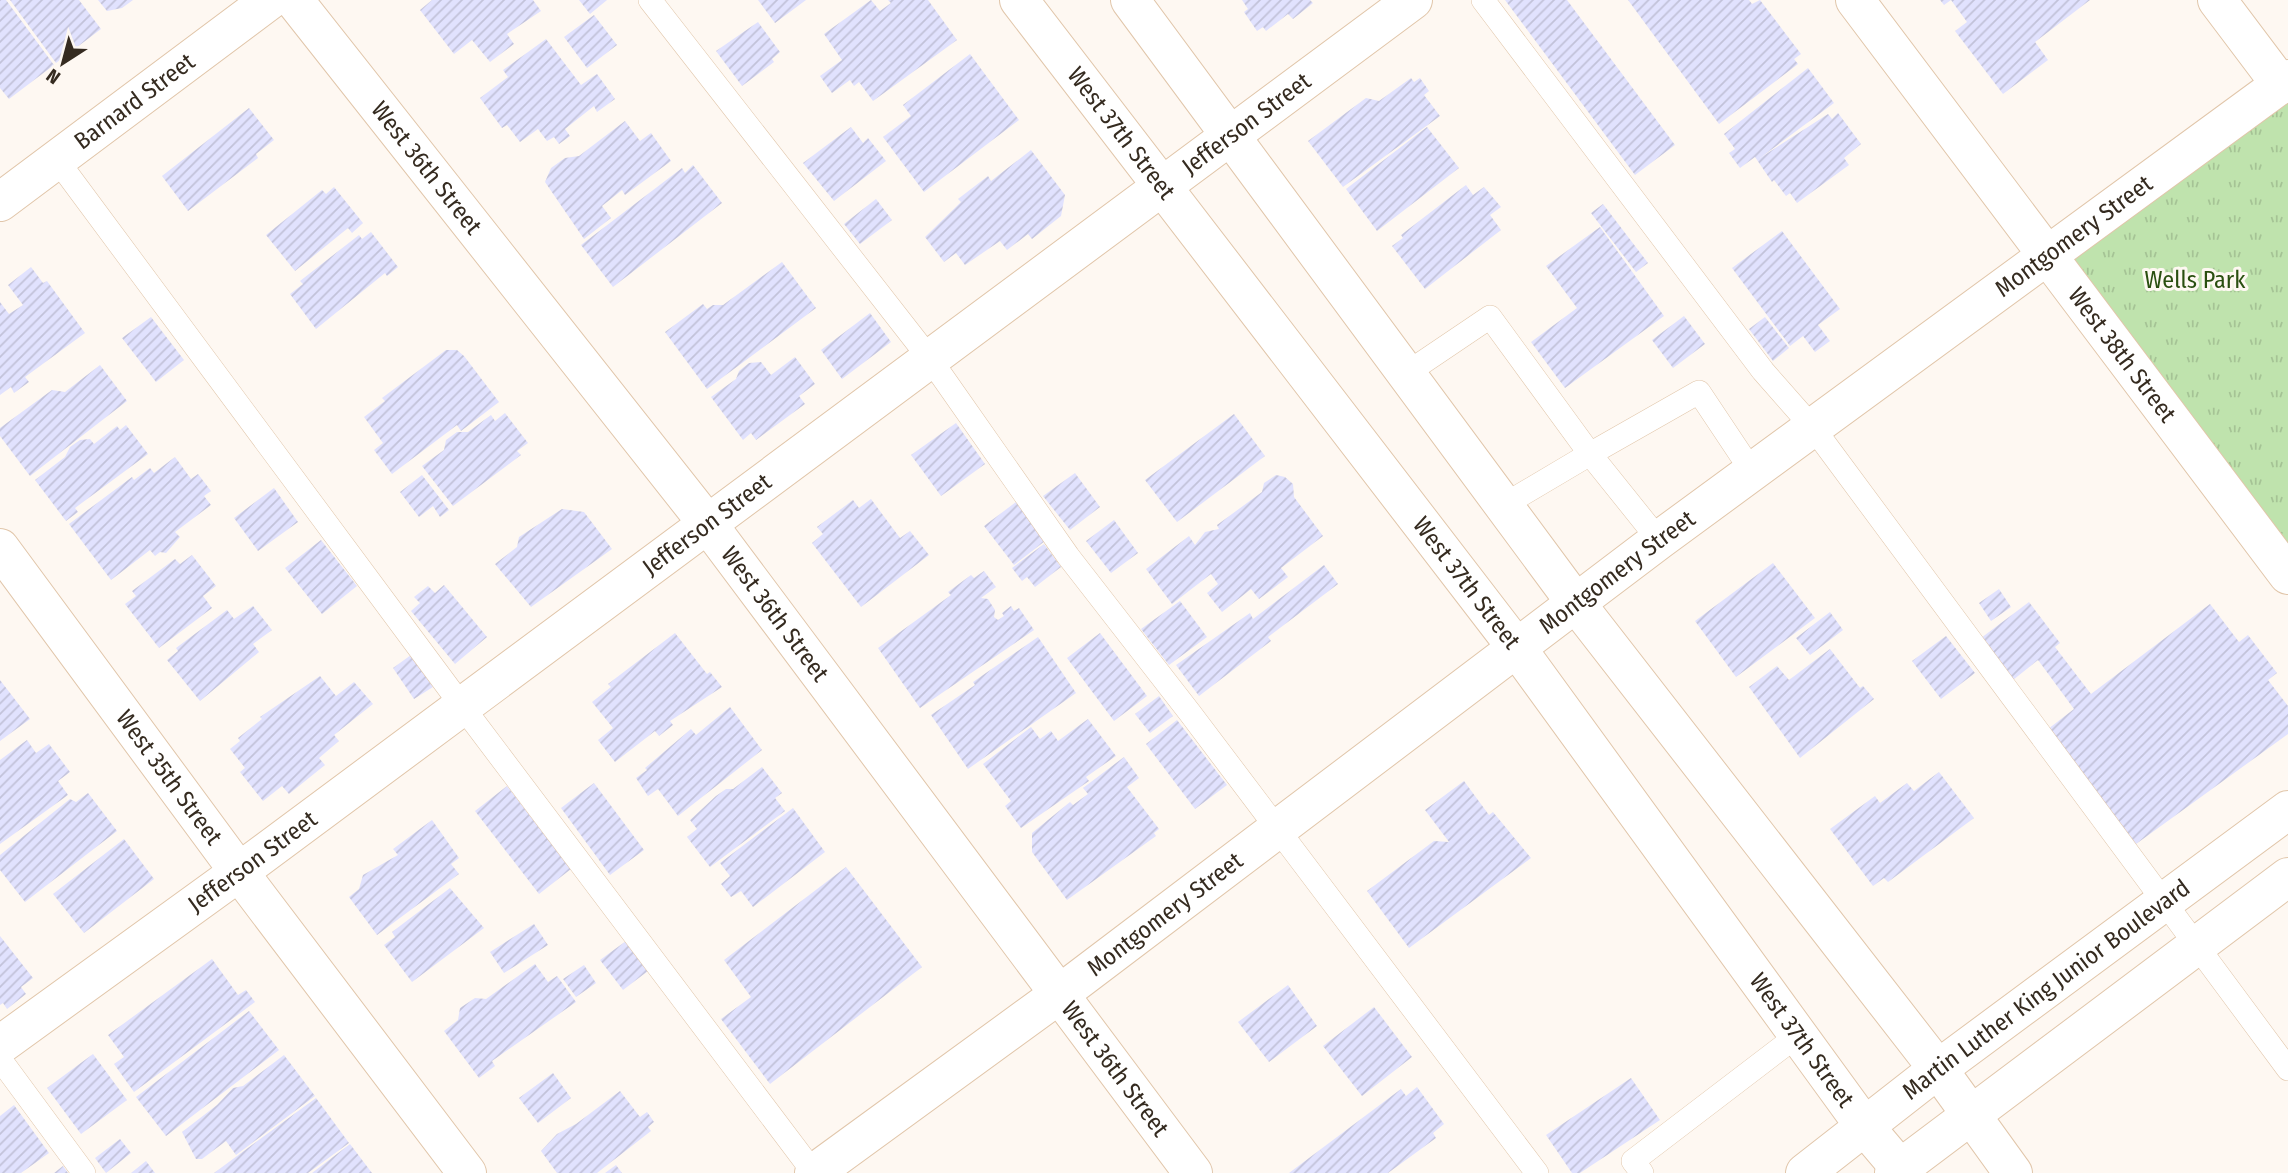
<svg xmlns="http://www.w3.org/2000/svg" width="2288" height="1173" font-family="'Fira Sans Condensed',sans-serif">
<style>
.grass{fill:url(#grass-tufts)}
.building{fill:url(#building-hatch)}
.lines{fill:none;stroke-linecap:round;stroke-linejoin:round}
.lane-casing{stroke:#e1c6aa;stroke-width:24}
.street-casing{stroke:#e1c6aa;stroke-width:40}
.secondary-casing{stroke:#e1c6aa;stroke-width:40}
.primary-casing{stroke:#e1c6aa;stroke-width:40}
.lane{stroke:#fff;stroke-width:23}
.street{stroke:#fff;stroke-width:38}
.secondary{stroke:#fff;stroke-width:38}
.primary{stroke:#fff;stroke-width:38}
.labels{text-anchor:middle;stroke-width:6;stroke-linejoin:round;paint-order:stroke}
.street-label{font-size:24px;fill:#352b20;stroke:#fef8f2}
.park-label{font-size:24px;fill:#2a4f10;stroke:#fef8f2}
</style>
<defs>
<pattern id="grass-tufts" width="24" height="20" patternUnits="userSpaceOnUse" patternTransform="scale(1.75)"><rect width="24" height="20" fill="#bfe3ad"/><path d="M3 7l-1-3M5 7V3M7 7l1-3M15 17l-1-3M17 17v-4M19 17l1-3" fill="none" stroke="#a5c395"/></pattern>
<pattern id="building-hatch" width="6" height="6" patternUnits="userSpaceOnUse" patternTransform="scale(1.75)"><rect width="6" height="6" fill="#e1e2fe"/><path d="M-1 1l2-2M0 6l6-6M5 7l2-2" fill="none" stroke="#c2c2d9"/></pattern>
</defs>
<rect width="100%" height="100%" fill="#fef8f2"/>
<path class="grass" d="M2288,94v466l-224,-300z"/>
<path class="building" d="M0,0h6l48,65 -45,34 -9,-11z
M10,0h69l22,29 -45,34z
M98,0h35l-11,8 -15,3z
M432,0h101l8,11 -34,23 7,10 -24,18 -18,-22 -18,14 -34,-44z
M579,0h28l-17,14z
M758,0h48l-31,23z
M871,0l9,11 11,-8 -3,-3h40l29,40 -84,61 -14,-19 -5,4 -4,-6 -18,13 -12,-17 22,-16 -18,-26z
M1242,0h68l3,3 -20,16 -5,-5 -22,17 -3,-4 -6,4 -13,-19 4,-3z
M1505,0h62l108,145 -40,30z
M1628,0h121l3,4 8,-4 41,54 -7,5 4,5 -79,60z
M1940,0h150l-55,42 13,18 -45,34 -48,-63 12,-9 -16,-22 -7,5z
M594,15l23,30 -30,23 -23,-31z
M758,22l22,30 -8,7 2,3 -32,24 -26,-35z
M546,39l35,46 16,-11 18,25 -18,13 -3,-6 -29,23 5,7 -11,8 -5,-7 -7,4 -9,-12 -18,13 -13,-17 -5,3 -22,-30 28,-21 -5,-7z
M970,54l49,66 -95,72 -41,-55 28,-21 -8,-11z
M1808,68l26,35 -74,55 68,-44 4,5 6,-6 23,31 -17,14 5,7 -52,38 -7,-10 -4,3 -12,-16 -2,2 -17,-25 -15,11 -11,-15 6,-4 -11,-15z
M1411,78l3,4 6,-4 9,13 -5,4 16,21 -97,71 -35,-46 58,-43 13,3z
M249,108l25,32 -18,14 2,4 -70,53 -26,-35z
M625,121l15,20 11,-8 20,28 -46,34 -3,-5 -20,16 9,12 -27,21 -39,-57 6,-14 14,-10 14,-2z
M851,127l12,16 5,-5 18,23 -52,40 -31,-38z
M1427,127l32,41 -82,63 -31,-42z
M1031,150l34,45 -4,21 -29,23 -4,-5 -21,16 -7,-9 -35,24 -9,-12 -12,9 -19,-25 36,-35 -3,-3 30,-23 3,5z
M693,165l29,38 -109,84 -32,-42 101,-77 3,5z
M1466,185l7,10 11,-8 17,20 -11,8 11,15 -76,59 -33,-43 11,-8 -2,-3z
M334,187l29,36 -11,10 -4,-5 -53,43 -29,-36 56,-45 4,4z
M876,199l16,21 -32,24 -16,-20z
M1603,204l45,59 -12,9 -45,-59z
M1600,227l64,89 -99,72 -34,-46 46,-34 -31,-42z
M1782,231l58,78 -22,16 12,16 -15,11 -12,-16 -13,10 -58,-78z
M371,232l27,35 -11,9 -2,-3 -69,56 -26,-35 13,-10 -3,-3 59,-46 3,4z
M782,262l34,46 -109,81 -42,-57 38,-28 4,5 6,-4h10z
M31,267l12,16 4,-2 38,52 -60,44 4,5 -15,11 -3,-6 -11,8v-93l9,12 14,-9 -15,-20z
M870,313l21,29 -49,37 -21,-29z
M1684,316l21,28 -32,24 -21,-28z
M151,317l33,43 -28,22 -34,-44z
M1765,317l24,31 -16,13 -24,-32z
M446,350h11l7,6 35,46 -38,29 -4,-6 -65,49 -18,-24 9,-7 -19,-26 21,-16 -3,-3z
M795,357l20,27 -16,12 6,8 -49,36 -5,-7 -8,7 -32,-43 25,-18 3,-8 10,-8 12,-1 10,13z
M100,365l27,36 -97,75 -30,-40v-8l52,-38 13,2z
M505,413l23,30 -11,8 4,4 -68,51 -31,-40 22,-16 2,-10 11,-8h11l23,-17 4,6z
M1234,414l31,42 -88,66 -32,-42z
M956,423l29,41 -44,32 -30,-41z
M126,425l22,29 -73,54 3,4 -12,9 -31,-41 30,-23 5,-10 10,-7 10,-1 4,5 23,-18 3,4z
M175,457l16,22 7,-5 13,17 -7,5 7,9 -36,27 5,5 -14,16 -6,-1 -5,4 -5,-6 -39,30 -42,-56 63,-47 2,3 16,-12 4,5z
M1075,473l25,34 -30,23 -27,-34z
M422,475l27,35 -9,7 -7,-11 -14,11 -19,-25z
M1276,475l9,2 8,7 1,13 29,39 -42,32 7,9 -29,22 -8,-10 -29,23 -15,-19 11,-9 -7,-10 -39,30 -26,-35 43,-33 6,9 10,-13 14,-3 -2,-4 45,-33 2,-9z
M274,488l24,34 -40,29 -24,-33z
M871,499l29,39 10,-7 19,24 -68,52 -49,-64 11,-9 -6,-7 36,-27 6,8z
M1016,502l29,39 -31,24 -30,-39z
M562,509l22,3 28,37 -81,58 -36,-43 22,-17 2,-10z
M1114,520l24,33 -27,20 -25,-32z
M321,540l36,46 -35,28 -37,-46z
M1044,544l17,23 -26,20 -8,-10 -5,4 -10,-13z
M192,555l24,31 -13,10 9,12 -53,40 -34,-44 11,-8 -4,-5 43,-32 5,5z
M1773,563l42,55 -79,59 -41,-56z
M1324,565l14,19 -70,53 3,4 -72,55 -23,-31 74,-52 3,6z
M984,571l12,16 -15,11 7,1 7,11 -1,7 4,3 6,-4 -2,-3 9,-7 3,5 5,-3 15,22 -114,78 -42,-60 73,-53 -3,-3 23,-17 3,3z
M444,585l43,52 -32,27 -44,-53 9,-8 -6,-6 14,-11 7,7z
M1999,589l12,18 -20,14 -12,-18z
M1180,601l27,36 -38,28 -28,-36z
M2029,602l31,41 -5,4 36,47 119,-90 29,38 9,-7 29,38 -9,7 20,26v28l-152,110 -88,-115 26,-20 -36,-49 -25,20 -32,-42z
M253,606l19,24 -19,14 6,8 -59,49 -33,-41 11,-9 -2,-3 51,-38 7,9z
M1830,612l13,18 -33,25 -14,-17z
M675,633l32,41 3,-2 12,15 -52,34 3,4 -14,11 -4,-5 -40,31 -17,-22 15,-12 -21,-26 19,-15 -3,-3z
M1100,633l47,63 -33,25 -47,-63z
M1946,636l29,37 -34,26 -29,-38z
M1038,637l38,56 -108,76 -37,-54 44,-30 -2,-3z
M1830,649l30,39 3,-2 11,13 -74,59 -51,-71 28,-21 12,14z
M411,655l22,32 -19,12 -21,-31z
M320,676l16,20 18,-14 19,22 -39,31 5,6 -20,17 6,7 -36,29 -7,-8 -19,15 -23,-29 5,-4 -15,-19 10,-8 -2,-3 24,-19 -2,-2z
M0,680l30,39 -30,22z
M1159,696l14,20 -23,17 -15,-19z
M730,707l32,43 -84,66 -20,-27 -10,7 -12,-18 11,-8 -2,-2 46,-39 5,6z
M1088,719l28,37 -30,21 3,4 -68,47 -16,-22 6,-5 -28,-37 48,-37 9,12 11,-8 7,10z
M1177,720l50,65 -32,24 -49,-65z
M27,740l9,13 13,-9 21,28 -12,9 10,14 -68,49v-84z
M1124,757l15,21 -12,9 32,42 -5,4 2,3 -89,64 -35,-48v-19l38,-31 3,3 15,-11 -5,-6z
M762,767l20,26 -7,5 10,13 -75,56 -23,-30 10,-8 -7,-9 26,-24 10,-7h7z
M1939,772l35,46 -86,64 -4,-4 -11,8 -43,-57 45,-33 5,7 27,-20 7,8z
M1464,781l25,34 4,-3 38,46 -122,90 -42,-57 67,-50 15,1 -24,-32z
M594,783l50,67 -34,25 -49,-67z
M507,786l64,83 -32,25 -64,-83z
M88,793l29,38 -92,71 -25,-32v-15l70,-56 6,3z
M793,808l32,44 -72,55 -12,-16 -10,6 -10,-13 9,-8 -10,-13z
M432,820l27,38 -8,6 8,10 -82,61 -28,-38 10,-8 4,-14 35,-20 -5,-6z
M124,839l30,40 -70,54 -31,-39z
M846,867l76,100 -152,117 -49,-65 30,-22 -27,-37z
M450,888l34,40 -72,54 -28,-37 11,-8 -3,-5z
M534,924l14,21 -44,28 -14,-21z
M0,936l33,42 -12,9 5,7 -19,15 -4,-6 -3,2z
M626,941l22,30 -25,19 -23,-30z
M212,959l26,36 8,-5 9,12 -121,90 -20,-28 10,-7 -16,-22z
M535,964l13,18 9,-6 19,26 -84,59 3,5 -16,12 -35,-47 14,-11 2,-12 15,-10 11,1z
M584,965l12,18 -20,14 -13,-18z
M1288,985l29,41 -48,36 -31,-40z
M1374,1007l38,50 -50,39 -39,-50z
M249,1011l30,39 -113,86 -30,-39z
M93,1054l34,46 -46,34 -34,-46z
M284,1055l31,41 -79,59 -10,-14 -24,18h-6l-14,-27 35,-27 16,-17 10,-2z
M553,1073l18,25 -33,25 -19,-25z
M1631,1078l29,42 -80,53h-8l-26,-38z
M1417,1087l27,37 -11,9 3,5 -48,35h-99l112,-84 5,7z
M620,1091l20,26 7,-5 3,4 4,6 -6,5 3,4 -54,42h-40l-16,-22 16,-17 19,-10z
M316,1098l33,45 -41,30h-94z
M14,1105l35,48 -28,20h-21v-57z
M120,1139l11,14 -25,20 -11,-15z
M350,1144l22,29h-60z
M146,1161l9,12h-24z
M616,1165l6,8h-17z
M63,1166l5,7h-14z"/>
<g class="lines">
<defs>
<path id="lane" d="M650,0l280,359 138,197 122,157 347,460
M1483,0l280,371 51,58 474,640
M57,160l405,546 352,467
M1407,373l83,-56 100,137 109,-62 54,81
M1504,505l86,-51 69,86
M0,1059l84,114
M1642,1173l-9,-12 165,-126"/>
<g id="street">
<path id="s1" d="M294,0l413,523 486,650"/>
<path id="s2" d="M1855,0l433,575"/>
<path d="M2217,0l64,85"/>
<path id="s3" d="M0,548l239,324 228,301"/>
<path id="s4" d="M0,1045l239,-173 1174,-872"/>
</g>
<g id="secondary">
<path id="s5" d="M0,202l270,-202"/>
<path id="s6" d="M814,1173l247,-180 598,-453 629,-461"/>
</g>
<g id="primary">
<path id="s7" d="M1019,0l497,647 349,480 39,46"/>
<path d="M1130,0l445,602 363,467 75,104"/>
<path id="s8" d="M1805,1173l133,-104 350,-259"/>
<path d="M1894,1173l394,-296"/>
</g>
</defs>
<use href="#lane" class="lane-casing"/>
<use href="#street" class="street-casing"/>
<use href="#secondary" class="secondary-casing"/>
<use href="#primary" class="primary-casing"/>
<use href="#lane" class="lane"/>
<use href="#street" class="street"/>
<use href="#secondary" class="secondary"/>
<use href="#primary" class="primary"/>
</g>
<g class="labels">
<g class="street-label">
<text dy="8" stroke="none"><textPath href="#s5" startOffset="168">Barnard Street</textPath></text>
<text dy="8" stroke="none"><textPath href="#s4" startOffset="1550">Jefferson Street</textPath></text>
<text dy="8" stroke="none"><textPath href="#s7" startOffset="168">West 37th Street</textPath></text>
<text dy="8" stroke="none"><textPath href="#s1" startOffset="214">West 36th Street</textPath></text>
<text dy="8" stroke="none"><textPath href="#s6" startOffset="1570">Montgomery Street</textPath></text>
<text dy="8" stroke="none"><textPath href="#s2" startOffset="444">West 38th Street</textPath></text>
<text dy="8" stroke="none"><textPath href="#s4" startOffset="878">Jefferson Street</textPath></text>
<text dy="8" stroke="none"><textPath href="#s6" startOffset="1003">Montgomery Street</textPath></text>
<text dy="8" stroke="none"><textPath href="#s7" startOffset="735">West 37th Street</textPath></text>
<text dy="8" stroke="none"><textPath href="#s1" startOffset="780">West 36th Street</textPath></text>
<text dy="8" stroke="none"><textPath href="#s3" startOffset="285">West 35th Street</textPath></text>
<text dy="8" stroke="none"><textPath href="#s4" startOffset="312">Jefferson Street</textPath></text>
<text dy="8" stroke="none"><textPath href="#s6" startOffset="436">Montgomery Street</textPath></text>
<text dy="8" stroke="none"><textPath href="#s8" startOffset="303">Martin Luther King Junior Boulevard</textPath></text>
<text dy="8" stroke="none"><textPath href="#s7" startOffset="1302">West 37th Street</textPath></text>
<text dy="8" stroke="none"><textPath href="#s1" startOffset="1348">West 36th Street</textPath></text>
</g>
<g class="park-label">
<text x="2195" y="288">Wells Park</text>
</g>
</g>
<g transform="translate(63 63) rotate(216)" stroke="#fef8f2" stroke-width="5" paint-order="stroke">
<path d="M0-5L12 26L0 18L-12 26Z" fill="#352b20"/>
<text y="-10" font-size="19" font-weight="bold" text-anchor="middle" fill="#352b20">N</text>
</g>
</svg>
